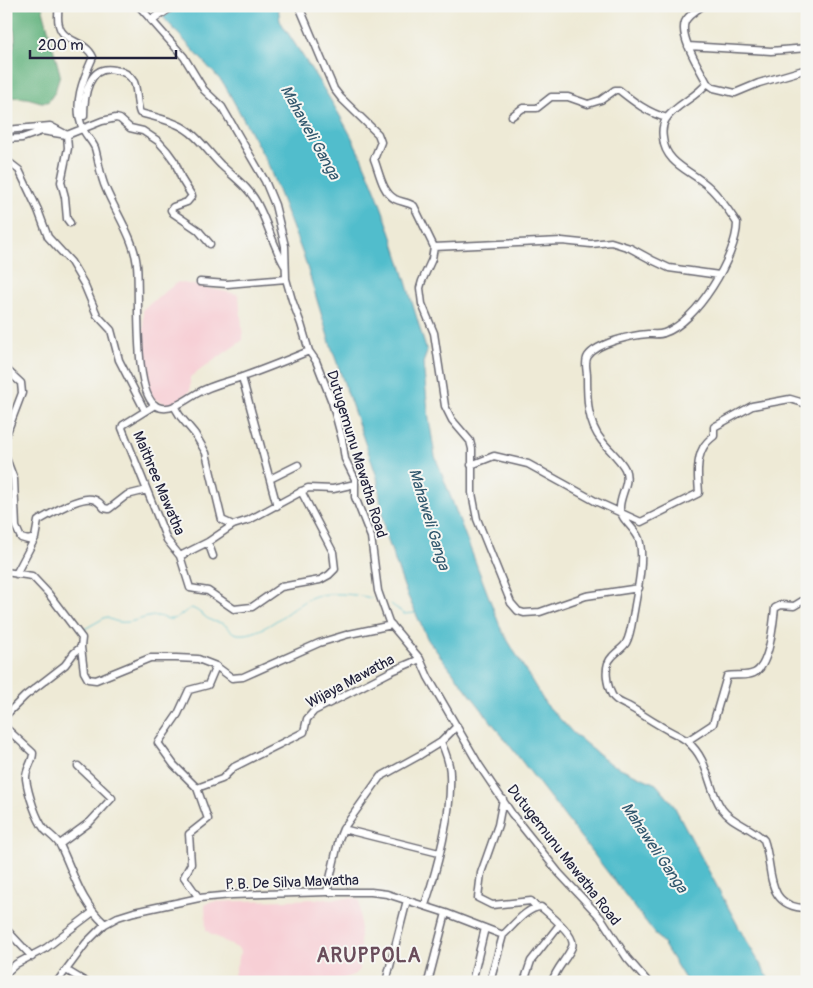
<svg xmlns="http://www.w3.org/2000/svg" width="813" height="988" font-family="Pangolin,sans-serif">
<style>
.built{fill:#f7cfd5}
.forest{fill:#65b480;stroke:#446b5e}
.water{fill:#51bdcc;stroke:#3a7084}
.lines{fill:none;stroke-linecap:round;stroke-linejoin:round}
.stream{stroke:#51bdcc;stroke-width:1}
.minor-casing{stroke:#696871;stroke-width:9}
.major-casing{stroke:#696871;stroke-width:10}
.minor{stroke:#fff;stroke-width:6}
.major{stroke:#fff;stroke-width:8}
.labels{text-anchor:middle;stroke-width:4;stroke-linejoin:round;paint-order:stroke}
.street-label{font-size:15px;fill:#22223b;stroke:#f6f6f2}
.water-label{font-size:16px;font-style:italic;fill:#32586e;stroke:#f6f6f2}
.district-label{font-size:20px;font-weight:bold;letter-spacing:1px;fill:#694c5a;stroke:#f6f6f2}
</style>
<rect width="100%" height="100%" fill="#f6f6f2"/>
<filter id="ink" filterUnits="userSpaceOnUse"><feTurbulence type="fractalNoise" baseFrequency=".02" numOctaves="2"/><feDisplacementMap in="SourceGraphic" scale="10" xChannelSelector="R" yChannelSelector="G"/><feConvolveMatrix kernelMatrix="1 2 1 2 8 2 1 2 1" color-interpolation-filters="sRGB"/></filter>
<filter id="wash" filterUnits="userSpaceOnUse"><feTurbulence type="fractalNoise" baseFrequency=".0096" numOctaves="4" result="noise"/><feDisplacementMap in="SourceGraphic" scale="20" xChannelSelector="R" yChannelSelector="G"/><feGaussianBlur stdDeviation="1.12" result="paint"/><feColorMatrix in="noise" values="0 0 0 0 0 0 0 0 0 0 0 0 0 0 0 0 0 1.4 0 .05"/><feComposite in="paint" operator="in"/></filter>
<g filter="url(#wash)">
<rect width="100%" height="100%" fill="#eeead6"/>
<path class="built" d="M178,282l59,12 2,3 4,39v4l-53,37v14l-18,14h-4l-15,-7 -7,-16 -3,-70v-3z
M355,898l5,3v69l-5,4 -19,8h-104l8,-29 -1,-4 -28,-15 -5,-4 -1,-25 4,-3z"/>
<path class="forest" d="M6,6h36l18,68 -5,18 -7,10h-7l-14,-4 -21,-1c0,-8 -2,-19 0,-27 3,-10 8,-19 9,-30 1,-13 -8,-24 -9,-34z"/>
<path class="water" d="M179,6h99l2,15c32,50 67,99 89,154 24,57 40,118 58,177l-4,11 6,56 6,37 66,173 44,74 28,30 36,30 47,21 17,20 71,133 27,45h-84l-23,-37 -236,-305 -22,-48 -21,-60 -8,-55 -47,-134 -26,-86 -37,-95 -43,-78 -61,-67z"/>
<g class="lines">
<path class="stream" d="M391,604l13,10 11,-1
M79,630h4l23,-13c21,12 31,0 50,-1 6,0 11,4 16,3 8,-1 13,-9 20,-11 8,3 13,10 20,13 3,1 8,1 11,3 7,3 7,9 15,10 25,3 52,-26 72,-36 15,-7 46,-4 61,0"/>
</g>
</g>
<g filter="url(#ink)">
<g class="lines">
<defs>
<path id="minor" d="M59,6c-7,41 24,29 34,51 -10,22 -21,48 -10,72 3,7 9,12 12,19 4,14 5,28 11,41 10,24 28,49 31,76 3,27 -5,132 21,142 13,5 28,-7 38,-13 14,-9 31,-12 46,-17 23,-8 45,-17 67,-26
M139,6l45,51 20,33 18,17 43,74 10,24 10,41 1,33 6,21 9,24 8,27 7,10 16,41 10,37 3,20 10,20v18l16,40 7,54 11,31 31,37 8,18 51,88 33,49 47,59 42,45 26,40 21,24
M299,6l35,83 7,9 37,36 3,8 -7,17c5,12 8,33 21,40 6,3 13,3 19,7l20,41 -2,12 -10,22 -2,7 2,16 12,29 11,73 7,14 18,21 2,8v44l5,26 34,84 7,8 6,2 16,-1 46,-16 53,-8
M702,6c-6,5 -14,9 -17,16 -6,15 15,47 22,61
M688,46l83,5 36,-3
M707,83c-11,15 -31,21 -41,36 -3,5 -4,13 -3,19 2,26 29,33 46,49 11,10 20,24 28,36 0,33 -41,100 -73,110 -5,2 -11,1 -16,1 -16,1 -51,9 -60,22 -4,6 -1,13 -1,20 0,22 0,47 15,65 7,9 18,18 23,28 6,14 -6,27 -5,40 1,11 15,19 19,30 6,20 -2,53 -5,72 -2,10 -3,23 -8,32 -3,5 -10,9 -14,14 -9,9 -5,28 0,38 3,6 10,8 16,11 11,6 20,13 31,19 9,6 20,10 28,16 24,21 19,45 35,68 10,14 30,18 42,31 10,26 -1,68 43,68
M707,83l7,5 21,5 24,-10 48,-14
M84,116c0,-20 4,-52 31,-46 8,1 15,5 19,12 4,10 2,21 6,31 12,3 25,6 36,11 20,8 31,27 45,41 14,13 30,24 38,42 10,20 15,41 26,59
M512,116l11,-8h14l14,-11h17l20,7 13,-4 14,-10h4c15,12 29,23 48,28
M6,130l44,-4 17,9 1,13 -7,34 4,15 2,22 3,4
M6,139l16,-1 20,-7 25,4 35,-14 14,-3 4,1 10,9 13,3 15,10 9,10 8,11 7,18 10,16 -5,6 -14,5 -2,3 2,3 25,17 12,14
M6,160l13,10 19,40 10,27 23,25 13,22 13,31 14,15 8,30 26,51
M434,247l128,-6 29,3 20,-2 19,6 22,12 17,8 50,7
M200,282l27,2 59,-5
M6,369l15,14 1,10 -16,42
M242,377l35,129
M155,405l-32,20 -1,3 45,112 13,16
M174,406l6,10 15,18 11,19 16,67 11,5
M6,458l8,21 2,48 5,11 7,2 7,-2
M471,465l23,-9 34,8 67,37 46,21 58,-29c-1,-13 -3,-33 4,-45 2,-4 7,-9 11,-12v-9l38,-21 38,-7 17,5
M270,479l28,-14
M301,491l32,61 2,17 -6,6 -9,5 -39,7 -29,20 -18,2 -26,-18 -18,-3 -10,-32 28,-14 25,-17 16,-5 59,-32 25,1 22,-5
M208,542l5,14
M6,572l26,4 16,17 34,45 -1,9 -7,6 -9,12 -40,31 -19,19
M16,574l19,-36 3,-17c12,-7 41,-25 54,-22 6,1 9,5 12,9l5,1 18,-14 20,-5
M81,647l3,25 4,7 8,1 54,-22h26l22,1 18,7 16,12 11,-1 76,-34 30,-9 43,-9
M6,728l27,25c0,10 -8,16 -7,26 2,14 10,40 19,51 5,5 13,10 16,17 13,27 20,56 44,77
M687,741l26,-17 14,-48c8,-2 19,1 27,-3 16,-7 19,-49 21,-65l6,-3 13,1 13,-8
M197,788l25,-9 12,-12 70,-35 3,-13 7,-8 78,-40 28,-12
M503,799l-5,26 -17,48 -3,25 14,7 39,-4 5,6
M343,829l96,24
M60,844l30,-22 22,-24 -34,-32
M327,892l12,-53 4,-10 37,-52 40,-22 21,-13 16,-16
M199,898l-15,-21 7,-13 -2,-30 19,-15 -11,-31 -23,-23 -16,-22 20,-29 11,-24 19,-5 8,-19
M425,905c12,-36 27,-92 25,-130 0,-12 -4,-22 -9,-33
M6,929l26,28
M503,935c10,-9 24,-28 38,-28 8,7 36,29 31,40 -5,12 -16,21 -20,35
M66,970l20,12
M6,973l10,-9 30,-16 47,-36
M57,982l29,-39 19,-19 13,-7 16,-5 65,-14 33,-3 95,-3h44l16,2 59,19 57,22
M386,982l21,-82
M428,982l18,-69
M472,982l13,-54
M490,982l13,-47
M524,982l7,-21 29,-37"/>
<path id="major" d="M152,20l20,-14"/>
</defs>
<use href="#minor" class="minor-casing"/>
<use href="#major" class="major-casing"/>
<use href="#minor" class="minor"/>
<use href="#major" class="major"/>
</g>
</g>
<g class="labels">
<g class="street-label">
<text transform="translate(357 454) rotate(73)" y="5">Dutugemunu Mawatha Road</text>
<text transform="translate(159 483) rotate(67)" y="5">Maithree Mawatha</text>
<text transform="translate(350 681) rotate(-28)" y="5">Wijaya Mawatha</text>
<text transform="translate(564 855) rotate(52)" y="5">Dutugemunu Mawatha Road</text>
<text transform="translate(292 882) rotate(-2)" y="5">P. B. De Silva Mawatha</text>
</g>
<g class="water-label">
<text transform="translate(311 132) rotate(61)" y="6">Mahaweli Ganga</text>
<text transform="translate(430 519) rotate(73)" y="6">Mahaweli Ganga</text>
<text transform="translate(655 847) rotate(56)" y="6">Mahaweli Ganga</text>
</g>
<g class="district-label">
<text x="369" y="962">ARUPPOLA</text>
</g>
</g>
<rect width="813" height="988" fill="none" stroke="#f6f6f2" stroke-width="25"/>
<path d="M30 50v8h146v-8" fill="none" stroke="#22223b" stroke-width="2.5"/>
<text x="38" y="50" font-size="15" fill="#22223b" stroke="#f6f6f2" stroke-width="4" paint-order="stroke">200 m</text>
</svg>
